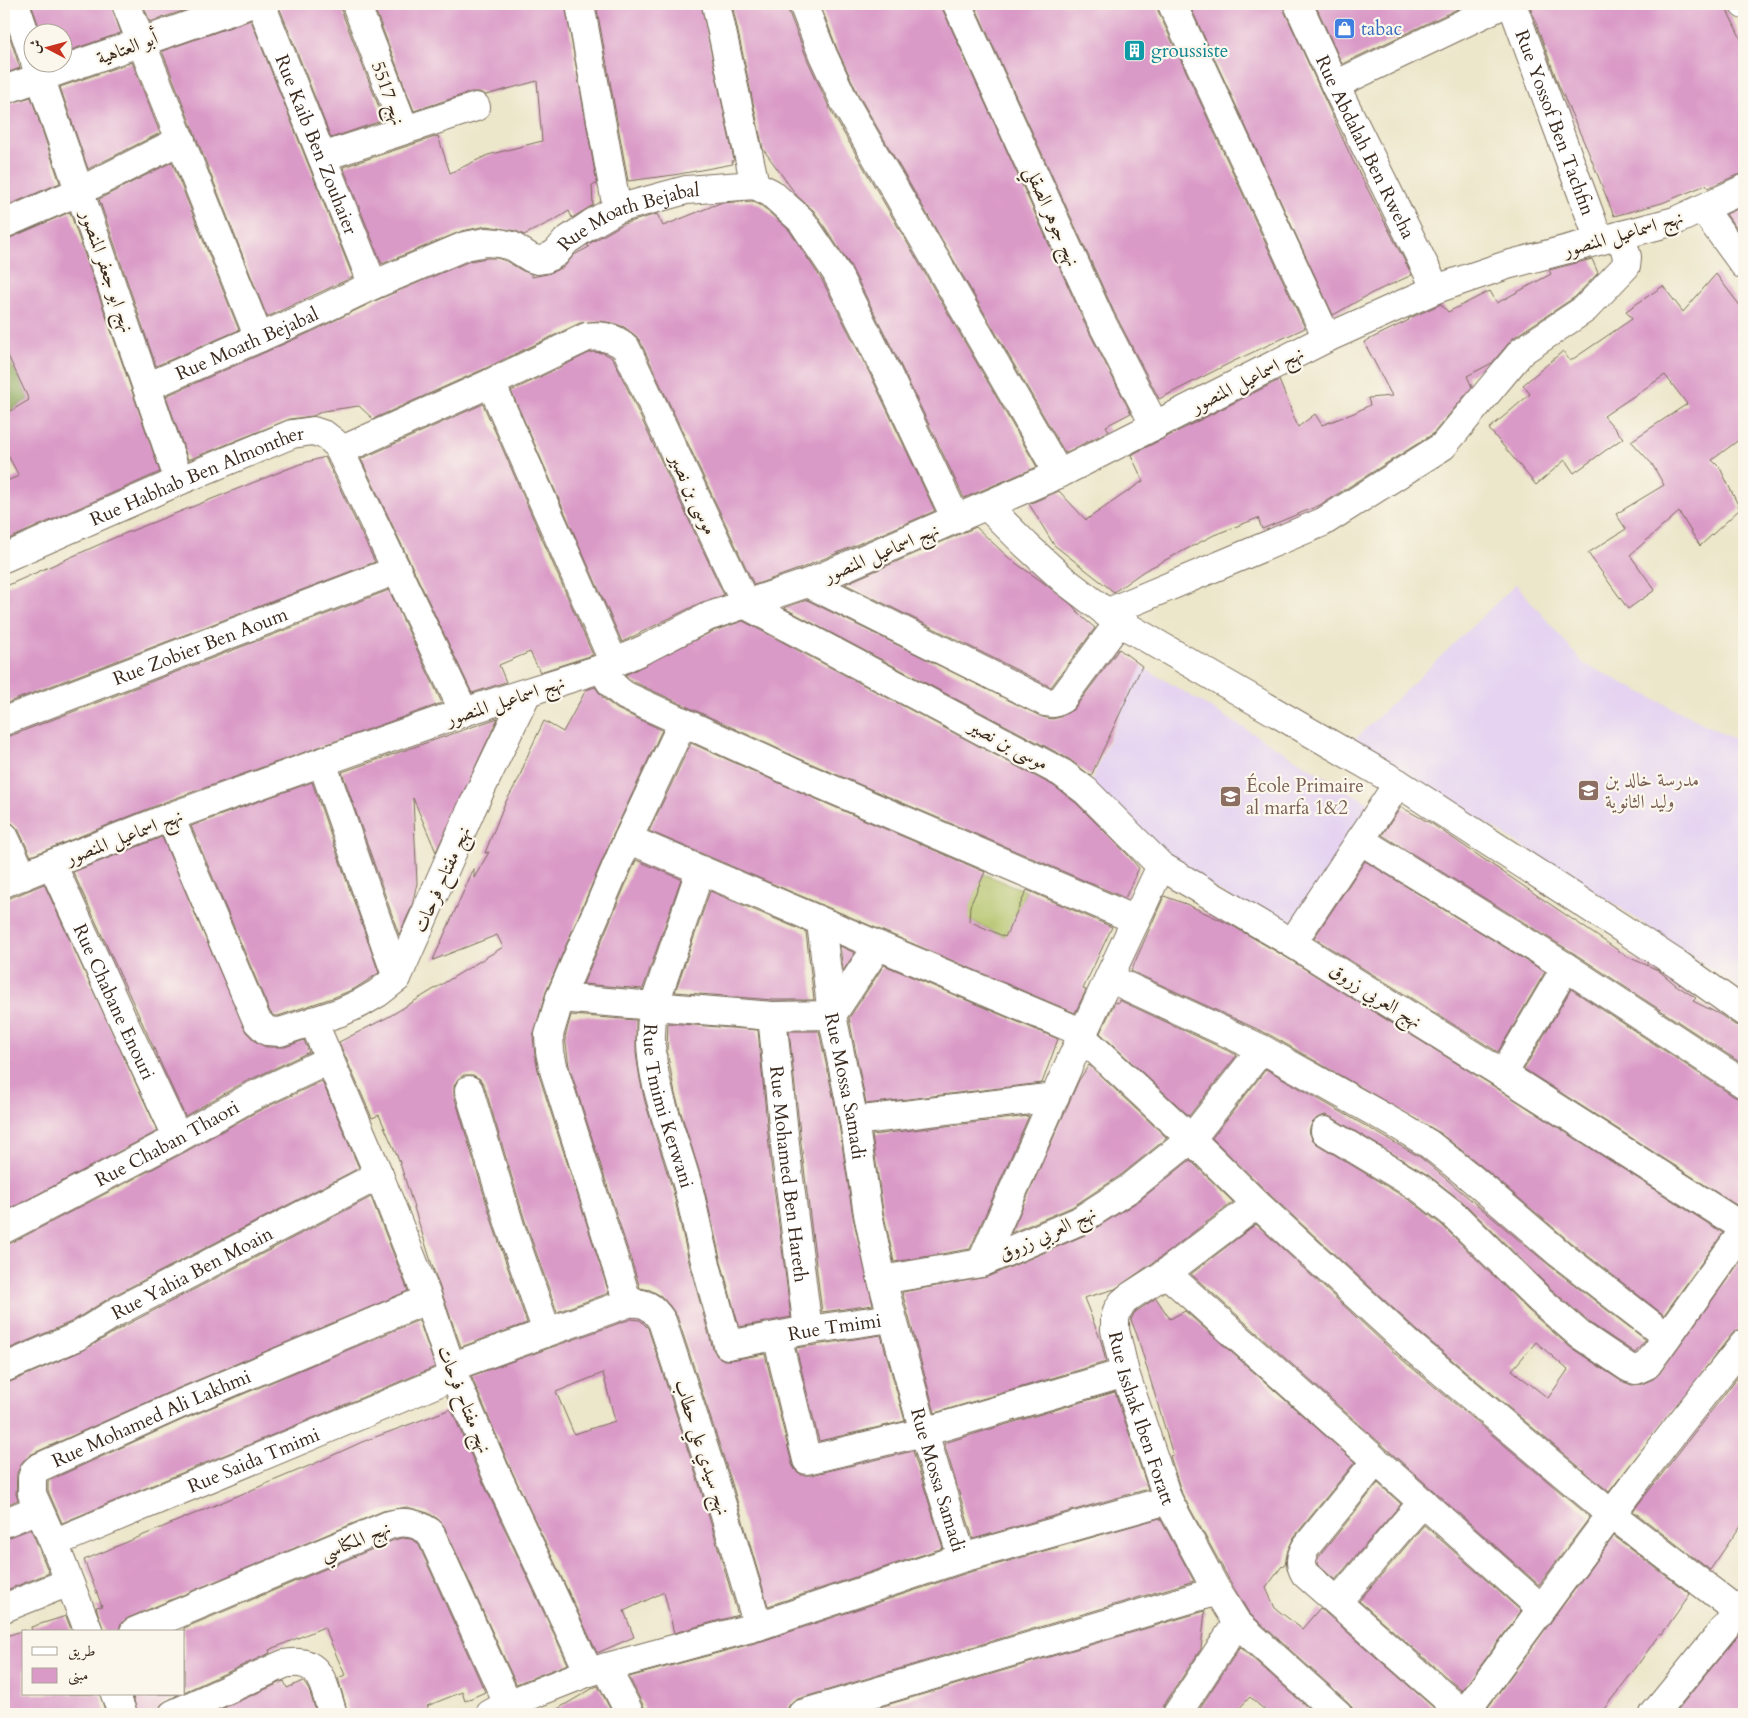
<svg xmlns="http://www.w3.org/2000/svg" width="1748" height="1718" font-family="Cardo,Amiri,serif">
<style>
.built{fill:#e5d3f1}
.green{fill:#aebf62;stroke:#747440}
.forest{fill:#8aa658;stroke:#62683b}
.building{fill:#da9ac7;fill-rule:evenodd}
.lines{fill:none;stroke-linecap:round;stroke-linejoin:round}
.minor-casing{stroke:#796c5a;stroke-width:30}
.minor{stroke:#fff;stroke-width:28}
.labels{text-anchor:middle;stroke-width:4.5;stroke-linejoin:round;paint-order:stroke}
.shop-label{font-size:19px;fill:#366cbe;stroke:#fbf7ec;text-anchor:start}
.street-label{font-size:19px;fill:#3b2a1e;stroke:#fbf7ec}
.culture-label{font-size:19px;fill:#0d838f;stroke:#fbf7ec;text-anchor:start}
.education-label{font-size:19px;fill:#785e54;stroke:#fbf7ec;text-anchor:start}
</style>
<rect width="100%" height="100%" fill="#fbf7ec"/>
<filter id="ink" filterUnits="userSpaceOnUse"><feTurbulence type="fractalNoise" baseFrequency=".02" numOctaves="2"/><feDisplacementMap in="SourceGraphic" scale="10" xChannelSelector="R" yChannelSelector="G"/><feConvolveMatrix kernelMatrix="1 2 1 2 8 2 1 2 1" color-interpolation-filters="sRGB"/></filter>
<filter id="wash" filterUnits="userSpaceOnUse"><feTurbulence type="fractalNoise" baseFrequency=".0096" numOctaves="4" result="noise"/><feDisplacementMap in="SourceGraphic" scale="20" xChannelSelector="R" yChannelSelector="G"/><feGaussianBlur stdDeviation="1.12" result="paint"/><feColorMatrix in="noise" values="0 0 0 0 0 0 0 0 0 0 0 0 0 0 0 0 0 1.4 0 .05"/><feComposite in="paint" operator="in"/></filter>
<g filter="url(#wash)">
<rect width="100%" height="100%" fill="#ece6ca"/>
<path class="built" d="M1516,584l67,79 161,81v247l-128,-86 -262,-165z
M1141,666l236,142 -87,125 -123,-73 -77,-76z"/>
<path class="green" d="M984,874l42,17 -20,46 -42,-19z"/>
<path class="forest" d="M5,351l24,48 -25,15v-62z"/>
<g id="blocks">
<path class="building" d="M31,4h80l10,29 -59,20v-21h-21z
M143,4h60l-53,18z
M278,4h63v6l43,110 -53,18z
M373,4h192l32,180 -5,1 1,20 -21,13 -3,-7 -13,8 -32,16 -8,-4 -29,-5 -25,5 -80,33 -39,-97 95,-31 12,37 38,-18 54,-14 -5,-60 -51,14 -7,-3h-8l-57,19z
M596,4h105l33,156 -2,1 1,3 -59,11 -46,6z
M732,4h56v6l20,51 23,50 206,356 -73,31 -64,-134 -50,-99 -36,-54 -17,-15 -34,-47z
M820,4h122l1,6 143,316 45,87 -25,13 3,5 -44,22 -206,-357 -22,-47z
M974,4h183l1,7 147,317 -71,33 -75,38 -45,-87z
M1189,4h94l1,6 68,149 60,116 -40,18 -39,22z
M1315,4h153l-126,60z
M1529,4h195l20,41v129l-7,1 -29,13 -2,-3 -44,18 -48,13 -26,-65 -29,-65z
M4,19l16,49 -16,6z
M251,20l102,257 -86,40 -105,-266z
M132,62l28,71 -72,36 -28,-82z
M31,97l29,86 -56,24v-102z
M172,162l67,168 -83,36 -57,-167z
M752,201l10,5 27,24 33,50 50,98 63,133 -133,57 -48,17 -114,-244 -4,-5 -12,-9 -11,-4 -14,-2 -19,2 -96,46 -111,50 -14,-13 -36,5 -10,5 -23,3 -102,41 -22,-64 145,-64 68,-33 91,-38 17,-3h10l9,3 17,10 9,3v3l15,-3 17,-7 10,-12 15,-8 -2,-2 36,-21 34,-10 6,12 57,-23z
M1744,206v33l-18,-25z
M70,212l90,260 -156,69v-59l15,-6 -15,-28v-33l25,-15 -25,-53v-108l6,-1z
M1592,259l6,14 -23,24 -62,41 -21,25 -25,13 5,11 -39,47 -113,71 -58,24 -4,-11 -44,17 -70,36 -30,21 -60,-47 -25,-41 30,-13 27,29 57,-39 -12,-26 148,-75 19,47 17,-13 7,11 32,-12 16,-8 -2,-7 24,-2 -28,-54 45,-22 -1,-1 33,-15 7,8 42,-21 7,12 54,-29 -2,-4z
M1716,274l28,37v125l-32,24 8,8 20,41 -40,37 -21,-34 -49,43 25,35 -27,19 -40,-56 38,-24 -10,-15 48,-29 -12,-21 -21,-23 56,-37 -22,-29 -61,41 19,22 -49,35 -9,-13 -29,25 -47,-56 41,-35 -7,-9 40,-34 7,10 62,-42 -6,-8 37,-25 20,26z
M591,352l13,1 9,5 111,237 -24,8 -78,39 -111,-251z
M483,404l110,251 -53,17 -10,-20 -31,13 7,17 -34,11 -111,-234z
M325,457l50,105 -371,142v-117l112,-50 184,-73z
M976,527l34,32 34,24 28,22 9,11 14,12 -44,59 -206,-103z
M389,590l53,113 -277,99 -134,54 -13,-27 -6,-6 -8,-2v-85h6z
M807,600l236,117 9,2 8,-2 14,-8 45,-60 23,17 -51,110 -22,-17 -285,-151z
M743,621l311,165 22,17 53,53 10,12 -14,30 -327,-140 -164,-76 -9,-7 88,-44z
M595,687l9,12 13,10 45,21 -48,103 -68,159 -13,44 2,19 4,20 70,218 -52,19 -32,-91 -41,-136 -4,-6 -7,-4h-9l-6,4 -4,7v9l41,136 32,92 -66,24 -27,-76 -35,-111 -20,-45 -7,3 -33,-76 51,-26 113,-69 -6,-12 -64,25 41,-92v10l15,-26 -4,1 19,-48 18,-32h-1l8,-21 15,-31 19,11 23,-42z
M498,718l-62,134 -23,-54 4,85 -5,23 -13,29 -57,-163z
M691,743l95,43 199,86 -15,34 -1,15 36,16 22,-47 85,37 -29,62 3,1 -11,23 -426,-182z
M312,782l67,191 -25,16 -19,8 -57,19h-4l-4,-4 -79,-186z
M1401,807l31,17 196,133 30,13 18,15 20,13 -3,3 28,14 14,10 9,2v38l-169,-111 -193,-119z
M162,837l84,195 10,10 10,5h19l19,-7 5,12 -68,32 -56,32 -112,-244z
M636,860l45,19 -38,110 -60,-5z
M1365,861l180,111 -47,80 -184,-114z
M44,884l114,247 -154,81v-314h6z
M710,891l96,41 8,68h-41l-98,-8z
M1164,896l22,8 45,21 53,31 211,131 228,146 -59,82 -94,-73 -91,-78 -42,-33 -167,-96 -139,-64z
M840,946l15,7 -12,18z
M884,965l174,74 -16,44 -176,21 -17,-86z
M1571,989l164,108 9,2v111l-220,-141z
M1119,1000l118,55 -48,61 -89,-83 15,-31 3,1z
M571,1015l65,5v33l4,26 5,23 28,89 17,75 23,83 4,7 7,4h7l34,-6 27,110 3,6 7,5h9l102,-24 30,97 -175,58 -37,-126 -54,-164 -7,-10 -9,-10 -11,-6 -10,-2 -71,-222 -4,-29z
M668,1023l90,7 12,126 21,161 -52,10 -19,-69 -17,-75 -28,-89 -8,-43z
M789,1031h30l20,93 14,93 20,88 -51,7 -20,-160z
M1089,1065l78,73 -46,37 -49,32 -61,26 68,-153z
M1266,1069l154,88 130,109 96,74 -11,13 -45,-30 -39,-34 -88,-87 -35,-27 -95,-57 -8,-3 -8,3 -5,5 -3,8 3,8 5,5 94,57 31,24 87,86 41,36 51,34 11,4 10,-1 11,-5 6,-5 85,-118v73l-6,1 -6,4 -123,158 -190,-160 -151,-139 -56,-55zM1536,1342l32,28 -20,28 -36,-28z
M322,1081l37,87 -248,129 -40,25 -67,29v-106l7,-2 174,-91 71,-40z
M1029,1116l-59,133 -76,13 -11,-51 -11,-76z
M1190,1160l43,42 -76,58 -42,29 -31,9 17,43 5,21 -171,51 -33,-121 85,-15 98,-42 55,-35z
M371,1197l37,94 -236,100 -140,63 -9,7 -6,12 -1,21 2,6 -14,6v-123l6,-1 74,-32 42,-25z
M1256,1224l142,132 192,161 -51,68 -348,-311z
M1156,1298l14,21 15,-8 170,151 -61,75 -6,13 -3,14 -3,2 -16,22 9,20 27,21 18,-21 121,106h-88v-5l-5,-7 -99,-89 -18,-30 -49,-89 -12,-38 3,-1 -36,-120 -6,-15 3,-7z
M631,1319l9,1 8,8 53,162 37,125 -64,18 -10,-41 -40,19 10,26 -37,16 -88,-188 -38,-89zM603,1373l12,48 -41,13 -18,-42z
M419,1320l16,47 -373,156 -14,-32v-10l136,-62z
M881,1335l24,86 -86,20 -23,-93z
M1744,1369v152l-34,49 -77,-59z
M1115,1392l33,97 -175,50 -29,-96z
M451,1409l30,69 87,186 -52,20 -72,-158 -6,-7 -10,-6 -21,-6 -24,4 -255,107 -7,5 -2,8 -15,1 -8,-25 6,-1 -18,-46 232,-97 46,-21z
M1378,1483l23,21 -66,76 -18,-16 1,-6z
M1160,1518l34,63 -396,118 -8,5 -3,6v4h-141l-2,-7 -15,-30 133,-36 205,-68z
M1424,1525l97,86 -59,80 -103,-90z
M31,1529l18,44 -45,18v-53l6,-1z
M1614,1536l76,58 -28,40 -2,-1 -25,36 -35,45h-117z
M402,1538l9,1 7,4 67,149 -20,9 -3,-9 -35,14 4,8h-83l-10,-36 7,-3 -21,-48 -55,23 1,3 -86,39v-64l210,-88z
M1205,1611l-4,38 -37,56 -2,9h-306z
M66,1616l6,16h-40l-1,-5z
M1744,1628v86h-70z
M24,1630v64h76l6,20h-102v-77z
M1240,1647l75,67h-46l-19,-17 -16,17h-38z
M284,1681l3,7 16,-7 6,9 8,24h-107z
M598,1686l15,28h-64l46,-27z
M132,1694h47l-18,11 -3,9h-20z"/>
</g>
</g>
<g filter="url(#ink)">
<use href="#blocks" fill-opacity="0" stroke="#796c5a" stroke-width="1"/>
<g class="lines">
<defs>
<g id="minor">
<path d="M15,4l17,50"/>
<path d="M126,4l133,334"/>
<path id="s1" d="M261,4l112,281"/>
<path d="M580,4l37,205"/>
<path d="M716,4l39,181"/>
<path d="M803,4l20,51 22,48 214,371"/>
<path d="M957,4l143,315 55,107"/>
<path d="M1172,4l155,334"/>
<path id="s2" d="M1298,4l37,81 101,204"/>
<path id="s3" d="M1512,4l87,236"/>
<path d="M1744,4v1"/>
<path d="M35,62l144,419"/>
<path d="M1335,85l169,-81"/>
<path d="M4,90l246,-86"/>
<path d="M405,130l71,-23"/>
<path d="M322,157l83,-27 -49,-126"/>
<path d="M1703,209l41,56"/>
<path d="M4,224l76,-33 101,-51"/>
<path d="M491,383l123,280"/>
<path id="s4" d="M147,387l157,-69 69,-33 92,-39 21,-4 13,1 13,3 19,12 7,2 7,-1 11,-6 10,-12 25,-17 26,-15 69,-19 69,-5 16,8 30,27 35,52 50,99 70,148"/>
<path d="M340,451l151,-68 96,-46c15,-2 28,0 39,11l120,257 316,168 24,18 75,75 131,77 211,131 241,154"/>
<path d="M987,506l39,39 38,35 55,42 279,161 282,183 64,46"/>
<path id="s5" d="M4,558l175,-77 113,-47 21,-3 12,4 9,7 6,9 124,261"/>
<path d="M808,583l237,119 9,1 8,-4 57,-77"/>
<path d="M1106,613l217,-91 120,-76 79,-95 63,-42 41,-43 1,-9 -6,-22"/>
<path d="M603,668c5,13 11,20 23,28l166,76 344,148"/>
<path id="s6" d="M4,721l393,-151"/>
<path d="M322,762l75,216"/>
<path d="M170,817l87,204 10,10 13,1 61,-20 20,-9 17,-10 19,-15 74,-168 56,-117"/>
<path d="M4,836l19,40"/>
<path d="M628,839l455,194"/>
<path d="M1360,840l206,127 178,117"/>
<path id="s7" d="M52,864l67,148 59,126"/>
<path id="s8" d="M700,871l-46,135c-13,63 18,121 34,181 7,28 12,57 20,85 6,24 14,49 20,73l80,-15 84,-12"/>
<path d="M4,883l166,-66 152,-55 142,-50 139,-44 44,-20 60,-31 101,-34 251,-109 268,-136 109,-49 71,-24 168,-44 69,-32"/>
<path id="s9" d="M821,922l11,93 22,106 14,93 14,66 42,152 38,126"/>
<path d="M1292,943l106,-160"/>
<path d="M1109,978l153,71 139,78 28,17 40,32 91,78 107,83"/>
<path d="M560,998l212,18 60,-1 46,-69"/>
<path id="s10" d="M772,1016l14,138 22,176"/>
<path d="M313,1021l66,154 49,124 26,77 41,95 94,201"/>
<path d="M1082,1037l109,102 66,65 152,140 202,170 128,98"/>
<path d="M1503,1074l63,-107"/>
<path d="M469,1090l41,136 37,106"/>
<path d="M854,1121l201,-24"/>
<path d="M1325,1131l95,57 32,25 88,87 40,35 49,33 7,2 11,-5 97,-135"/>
<path id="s11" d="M1257,1204l-91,69 -37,24 -7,6 -5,8 -2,8v11l10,43 43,127 49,91 20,32 101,91"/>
<path id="s12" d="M4,1229l174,-91 71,-40 80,-38"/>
<path d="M981,1263l102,-230 78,-167"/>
<path d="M1166,1273l375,335"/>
<path d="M882,1280l99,-17 98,-42 51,-33 61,-49 71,-90"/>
<path d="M628,1303l-74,-233 -4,-18 -1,-17 11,-37 68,-159 55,-117"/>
<path d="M777,1336l30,124 117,-28 201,-59"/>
<path d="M451,1367l177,-64c18,-1 24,3 34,18l54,164 42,141"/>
<path id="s13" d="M4,1368l74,-32 40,-25 261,-136"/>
<path d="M1376,1461l-70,86c-6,11 -7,17 -1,27l159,140"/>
<path d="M4,1523l34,-14"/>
<path id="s14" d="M54,1543l400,-167"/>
<path d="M1337,1602l86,-100"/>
<path d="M4,1608l65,-26"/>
<path id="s15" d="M89,1632l-35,-89 -22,-49v-16l2,-6 4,-4 140,-63 250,-106"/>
<path d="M134,1632l255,-107c16,-5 28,-2 41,7l78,172"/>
<path d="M606,1667l24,47"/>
<path d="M115,1694l8,20"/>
<path d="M173,1714l111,-50c38,-8 39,22 49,50"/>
<path d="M490,1714l18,-10 81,-32 169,-46 204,-68 206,-58"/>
<path d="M802,1714l415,-123"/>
<path d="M1177,1714l60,-91"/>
<path d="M1464,1714c92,-124 182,-251 280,-370"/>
<path d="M1654,1714l90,-110"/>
</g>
</defs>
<use href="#minor" class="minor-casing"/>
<use href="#minor" class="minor"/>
</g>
</g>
<defs>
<symbol id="shop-square" viewBox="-11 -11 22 22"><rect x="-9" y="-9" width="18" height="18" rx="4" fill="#3f7fe0" stroke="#fbf7ec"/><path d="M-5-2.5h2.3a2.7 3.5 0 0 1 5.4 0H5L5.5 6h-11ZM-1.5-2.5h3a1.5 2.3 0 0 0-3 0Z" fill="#fff"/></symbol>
<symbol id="building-square" viewBox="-11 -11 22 22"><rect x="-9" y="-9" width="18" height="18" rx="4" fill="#0f9aa8" stroke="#fbf7ec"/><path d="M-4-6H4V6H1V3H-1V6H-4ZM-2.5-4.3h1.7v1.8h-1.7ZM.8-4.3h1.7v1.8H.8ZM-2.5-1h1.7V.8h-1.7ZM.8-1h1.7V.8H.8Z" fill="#fff"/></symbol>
<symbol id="school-square" viewBox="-11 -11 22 22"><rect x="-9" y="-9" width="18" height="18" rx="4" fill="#8d6e63" stroke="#fbf7ec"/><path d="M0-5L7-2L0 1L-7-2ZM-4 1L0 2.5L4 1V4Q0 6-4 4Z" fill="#fff"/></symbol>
</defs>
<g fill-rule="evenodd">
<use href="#shop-square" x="1332" y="16" width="25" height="25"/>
<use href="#building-square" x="1122" y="38" width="25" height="25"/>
<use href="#school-square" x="1576" y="778" width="25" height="25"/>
<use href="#school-square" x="1218" y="784" width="25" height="25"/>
</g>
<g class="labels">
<g class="shop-label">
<text x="1361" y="35">tabac</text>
</g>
<g class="street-label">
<text transform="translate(127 47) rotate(-20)" y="7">أبو العتاهية</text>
<text transform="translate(389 93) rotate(71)" y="7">نهج 5517</text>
<text dy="7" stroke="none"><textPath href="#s3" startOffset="126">Rue Yossof Ben Tachfin</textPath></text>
<text dy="7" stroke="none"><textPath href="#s1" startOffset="151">Rue Kaib Ben Zouhaier</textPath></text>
<text dy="7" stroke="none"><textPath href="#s2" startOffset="158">Rue Abdalah Ben Rweha</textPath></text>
<text transform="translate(1053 216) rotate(66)" y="7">نهج جوهر الصقلي</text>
<text dy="7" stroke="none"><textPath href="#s4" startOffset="529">Rue Moath Bejabal</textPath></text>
<text transform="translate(1623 233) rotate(-16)" y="7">نهج اسماعيل المنصور</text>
<text transform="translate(108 271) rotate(71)" y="7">نهج ابو جعفر المنصور</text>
<text dy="7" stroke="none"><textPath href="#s4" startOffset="109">Rue Moath Bejabal</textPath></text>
<text transform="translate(1247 379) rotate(-27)" y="7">نهج اسماعيل المنصور</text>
<text dy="7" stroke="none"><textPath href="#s5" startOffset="210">Rue Habhab Ben Almonther</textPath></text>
<text transform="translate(694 494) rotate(65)" y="7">موسى بن نصير</text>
<text transform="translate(881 552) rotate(-23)" y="7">نهج اسماعيل المنصور</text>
<text dy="7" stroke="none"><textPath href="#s6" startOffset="210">Rue Zobier Ben Aoum</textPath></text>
<text transform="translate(505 700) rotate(-18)" y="7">نهج اسماعيل المنصور</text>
<text transform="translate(1009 744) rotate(28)" y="7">موسى بن نصير</text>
<text transform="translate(124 836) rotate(-21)" y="7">نهج اسماعيل المنصور</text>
<text transform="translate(441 879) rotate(-66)" y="7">نهج مفتاح فرحات</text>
<text transform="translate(1376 995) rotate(32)" y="7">نهج العربي زروق</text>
<text dy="7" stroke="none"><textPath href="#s7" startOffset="151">Rue Chabane Enouri</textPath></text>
<text dy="7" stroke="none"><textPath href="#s9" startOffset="166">Rue Mossa Samadi</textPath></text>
<text dy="7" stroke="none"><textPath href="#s8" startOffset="245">Rue Tmimi Kerwani</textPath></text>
<text dy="7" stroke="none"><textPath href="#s12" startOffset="184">Rue Chaban Thaori</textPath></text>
<text dy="7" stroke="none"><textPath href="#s10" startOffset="159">Rue Mohamed Ben Hareth</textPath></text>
<text transform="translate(1047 1233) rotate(-25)" y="7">نهج العربي زروق</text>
<text dy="7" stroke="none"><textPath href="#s13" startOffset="211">Rue Yahia Ben Moain</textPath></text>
<text dy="7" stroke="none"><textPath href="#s8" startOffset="600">Rue Tmimi</textPath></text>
<text transform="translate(465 1399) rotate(68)" y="7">نهج مفتاح فرحات</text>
<text dy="7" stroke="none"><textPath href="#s11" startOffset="288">Rue Isshak Iben Foratt</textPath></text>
<text dy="7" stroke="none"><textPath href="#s15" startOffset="301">Rue Mohamed Ali Lakhmi</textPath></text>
<text transform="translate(703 1447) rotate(72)" y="7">نهج سيدي علي حطاب</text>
<text dy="7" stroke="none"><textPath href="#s14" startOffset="216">Rue Saida Tmimi</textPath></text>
<text dy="7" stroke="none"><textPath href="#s9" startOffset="571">Rue Mossa Samadi</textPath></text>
<text transform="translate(355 1540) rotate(-22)" y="7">نهج المكناسي</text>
</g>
<g class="culture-label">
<text x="1151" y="57">groussiste</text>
</g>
<g class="education-label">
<text x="1605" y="786">مدرسة خالد بن<tspan x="1605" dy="22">وليد الثانوية</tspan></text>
<text x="1246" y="792">École Primaire<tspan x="1246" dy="22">al marfa 1&amp;2</tspan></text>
</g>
</g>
<rect width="1748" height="1718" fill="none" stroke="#fbf7ec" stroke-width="20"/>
<rect x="22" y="1630" width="162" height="65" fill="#fbf7ec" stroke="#aea59a"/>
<rect x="32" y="1647" width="25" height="8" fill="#ffffff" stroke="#aea59a"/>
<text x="68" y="1656" font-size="15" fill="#3b2a1e">طريق</text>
<rect x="32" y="1668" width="25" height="15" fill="#da9ac7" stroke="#aea59a"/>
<text x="68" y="1680" font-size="15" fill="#3b2a1e">مبنى</text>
<g transform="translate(48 48) rotate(276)"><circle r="24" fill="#fbf7ec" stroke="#aea59a"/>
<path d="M0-4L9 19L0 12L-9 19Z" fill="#c8321e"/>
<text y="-8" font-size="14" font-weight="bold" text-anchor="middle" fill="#3b2a1e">ش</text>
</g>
</svg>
